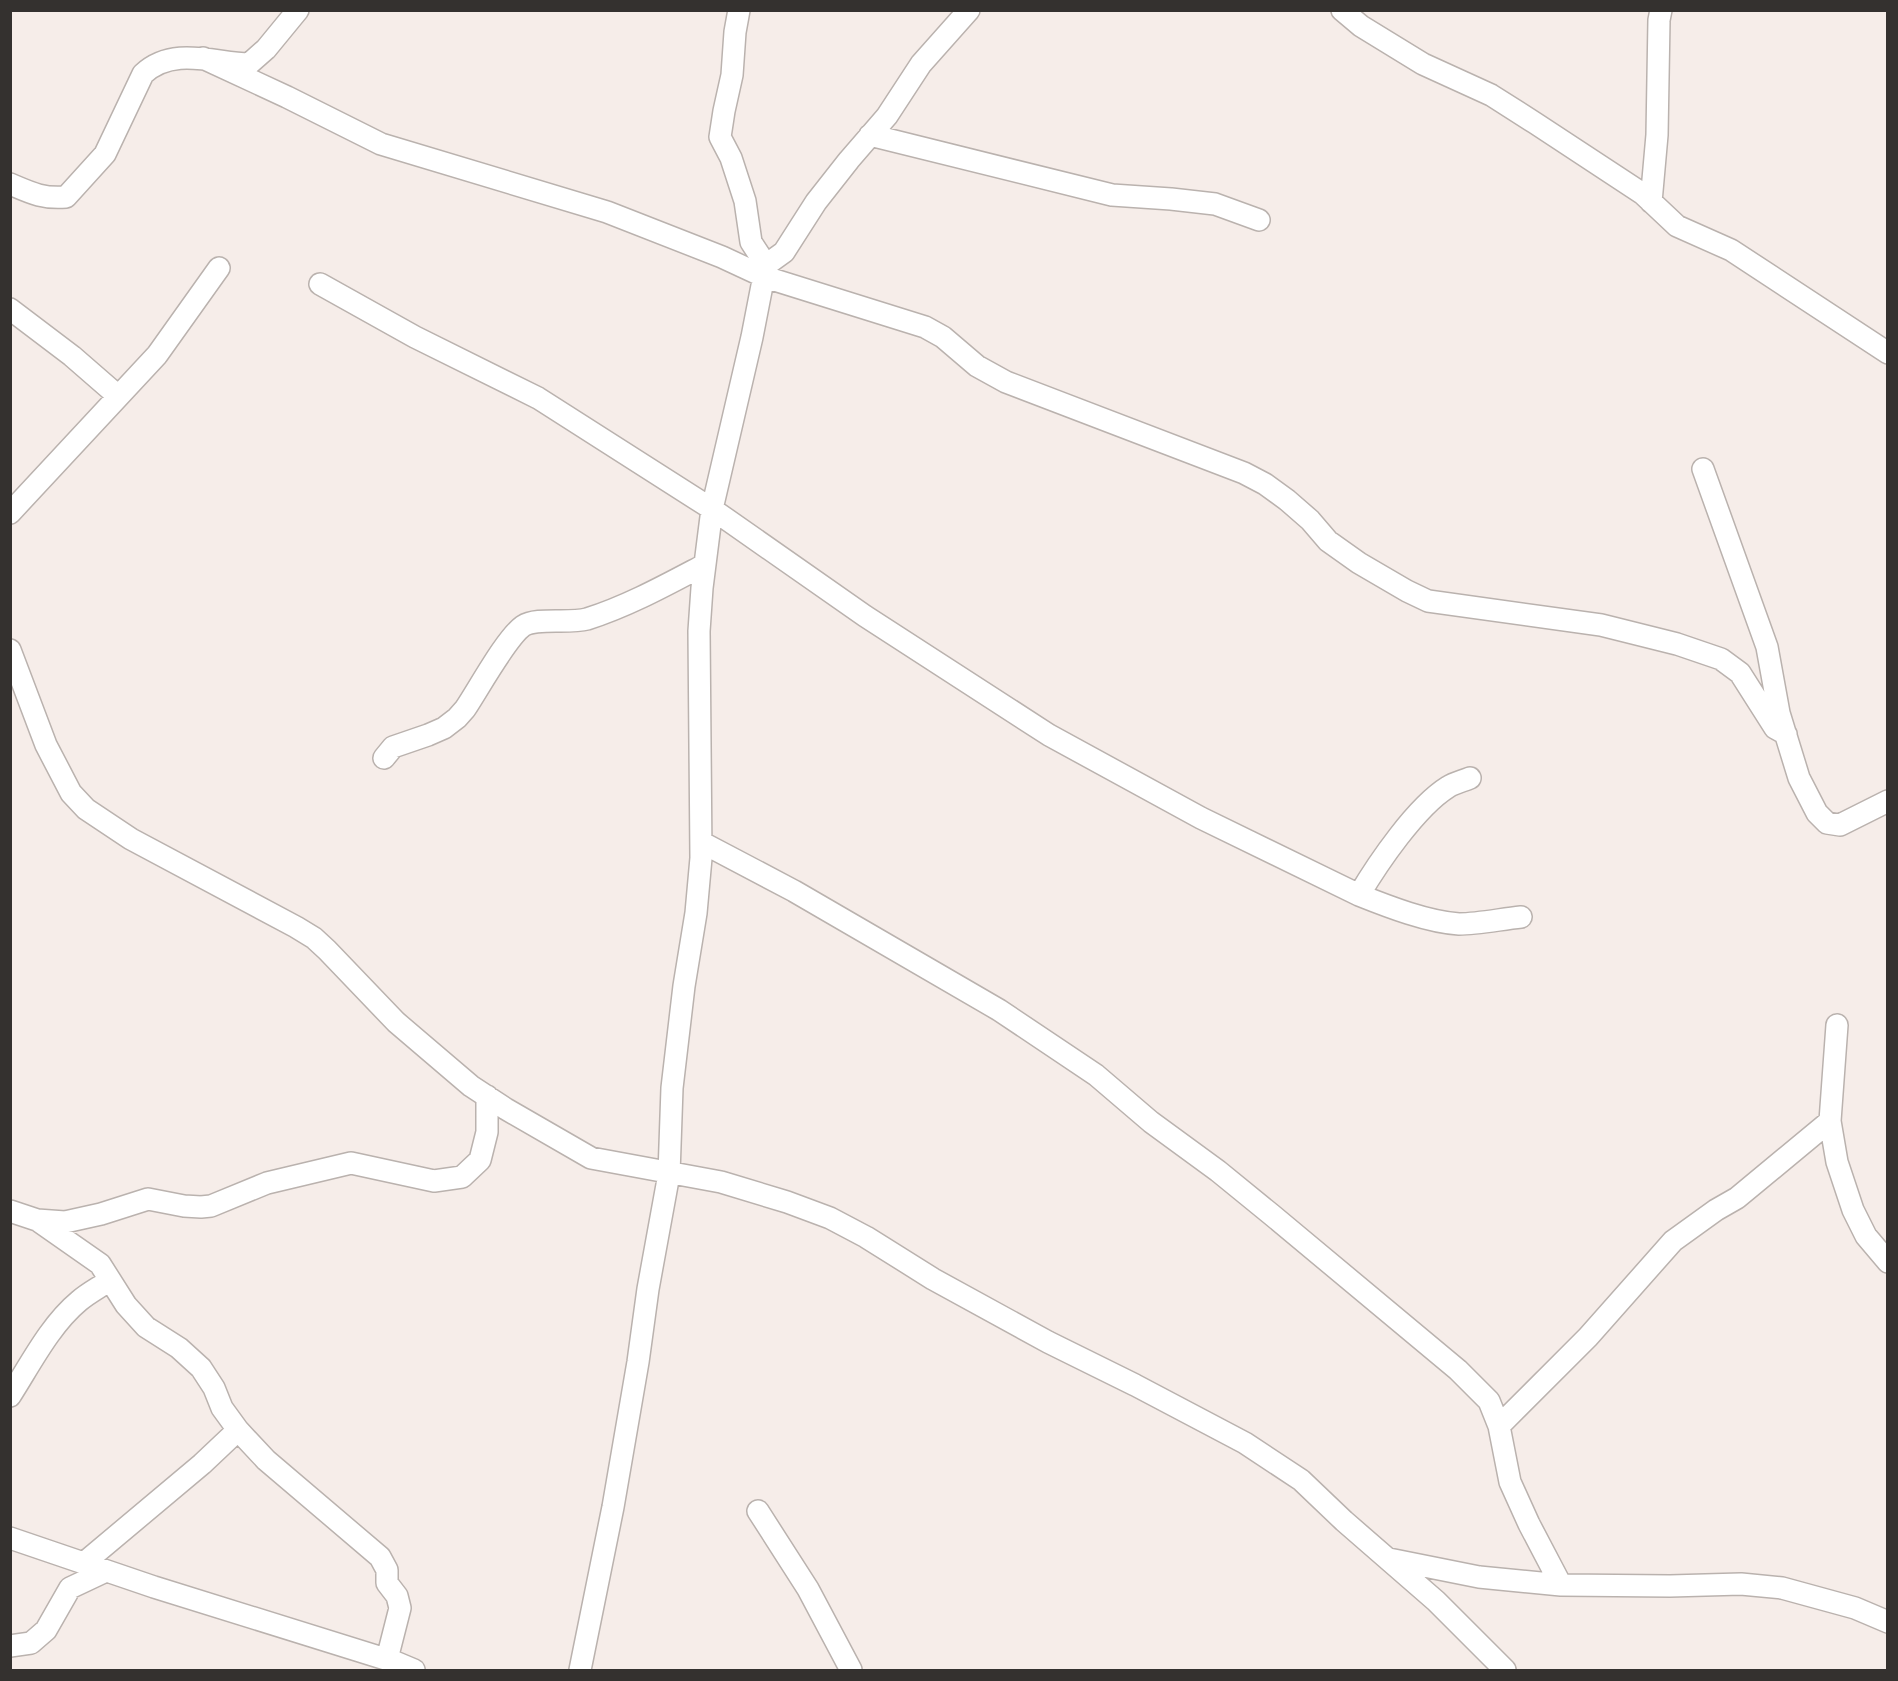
<svg xmlns="http://www.w3.org/2000/svg" width="1898" height="1681" font-family="'Roboto Condensed',sans-serif">
<style>
.lines{fill:none;stroke-linecap:round;stroke-linejoin:round}
.minor-casing{stroke:#bab2ae;stroke-width:24}
.minor{stroke:#fff;stroke-width:21}
</style>
<rect width="100%" height="100%" fill="#f6ede9"/>
<g class="lines">
<defs>
<path id="minor" d="M739,10l-4,22 -3,43 -8,36 -4,26 11,21 14,43 6,41 15,23
M1342,10l19,16 62,38 68,31 44,28 108,71 34,32 54,24 157,103
M203,58l84,39 94,47 226,68 115,45 43,20 160,50 18,10 34,29 29,16 238,91 21,11 22,16 23,20 18,21 31,22 48,28 21,10 173,24 76,19 44,15 19,14 35,55 11,6
M870,135l242,60 59,4 44,5 44,16
M10,184c21,9 33,15 56,13l39,-43 38,-80c30,-28 71,-11 106,-10l17,-15 32,-39
M1651,202l6,-67 2,-115 2,-10
M320,284l95,53 123,61 174,111 153,107 184,119 152,83 158,77c30,12 69,27 100,29 20,0 42,-5 62,-7
M10,309l62,47 46,40
M1703,469l64,178 12,66 20,65 18,35 10,10 13,2 48,-24
M10,513l147,-158 62,-87
M10,650l36,95 25,48 15,16 45,30 165,88 18,11 13,12 69,72 75,64 35,23 85,49 130,24 66,20 43,16 36,19 67,42 115,63 87,43 110,58 56,37 43,41 92,80 69,69
M384,758l9,-11 35,-12 16,-7 13,-10 8,-9c13,-19 41,-71 58,-83 14,-9 45,-2 64,-7 41,-13 79,-34 117,-54
M701,842l93,49 205,119 97,65 55,47 67,49 54,44 186,155 31,31 10,25 11,56 19,42 32,61
M1359,895c19,-32 57,-88 89,-108 6,-4 15,-6 22,-9
M1837,1025l-7,96 7,41 16,48 13,26 22,26
M10,1211l27,9 28,2 36,-8 47,-15 36,7 17,1 10,-1 56,-23 84,-20 83,18 28,-4 18,-17 7,-28v-36
M37,1220l63,44 26,41 20,22 33,21 22,20 13,20 8,20 16,22 28,30 114,97 7,13v13l10,13 3,12 -13,51
M10,1396c20,-31 40,-71 69,-95 9,-8 21,-14 31,-21
M1499,1426l89,-89 85,-96 43,-31 21,-12 93,-77
M758,1511l50,78 43,81
M10,1538l144,49 241,75 19,8
M1389,1559l90,18 82,8 109,1 71,-2 41,4 73,20 33,14
M84,1563l118,-99 36,-34
M10,1646l21,-3 15,-13 24,-42 36,-17
M580,1670l33,-163 25,-145 10,-73 21,-115 3,-86 12,-102 12,-73 5,-55 -2,-227 3,-43 10,-79 40,-172 14,-72 18,-13 32,-50 33,-42 38,-44 34,-52 48,-54"/>
</defs>
<use href="#minor" class="minor-casing"/>
<use href="#minor" class="minor"/>
</g>
<rect width="1898" height="1681" fill="none" stroke="#34312f" stroke-width="24"/>
</svg>
